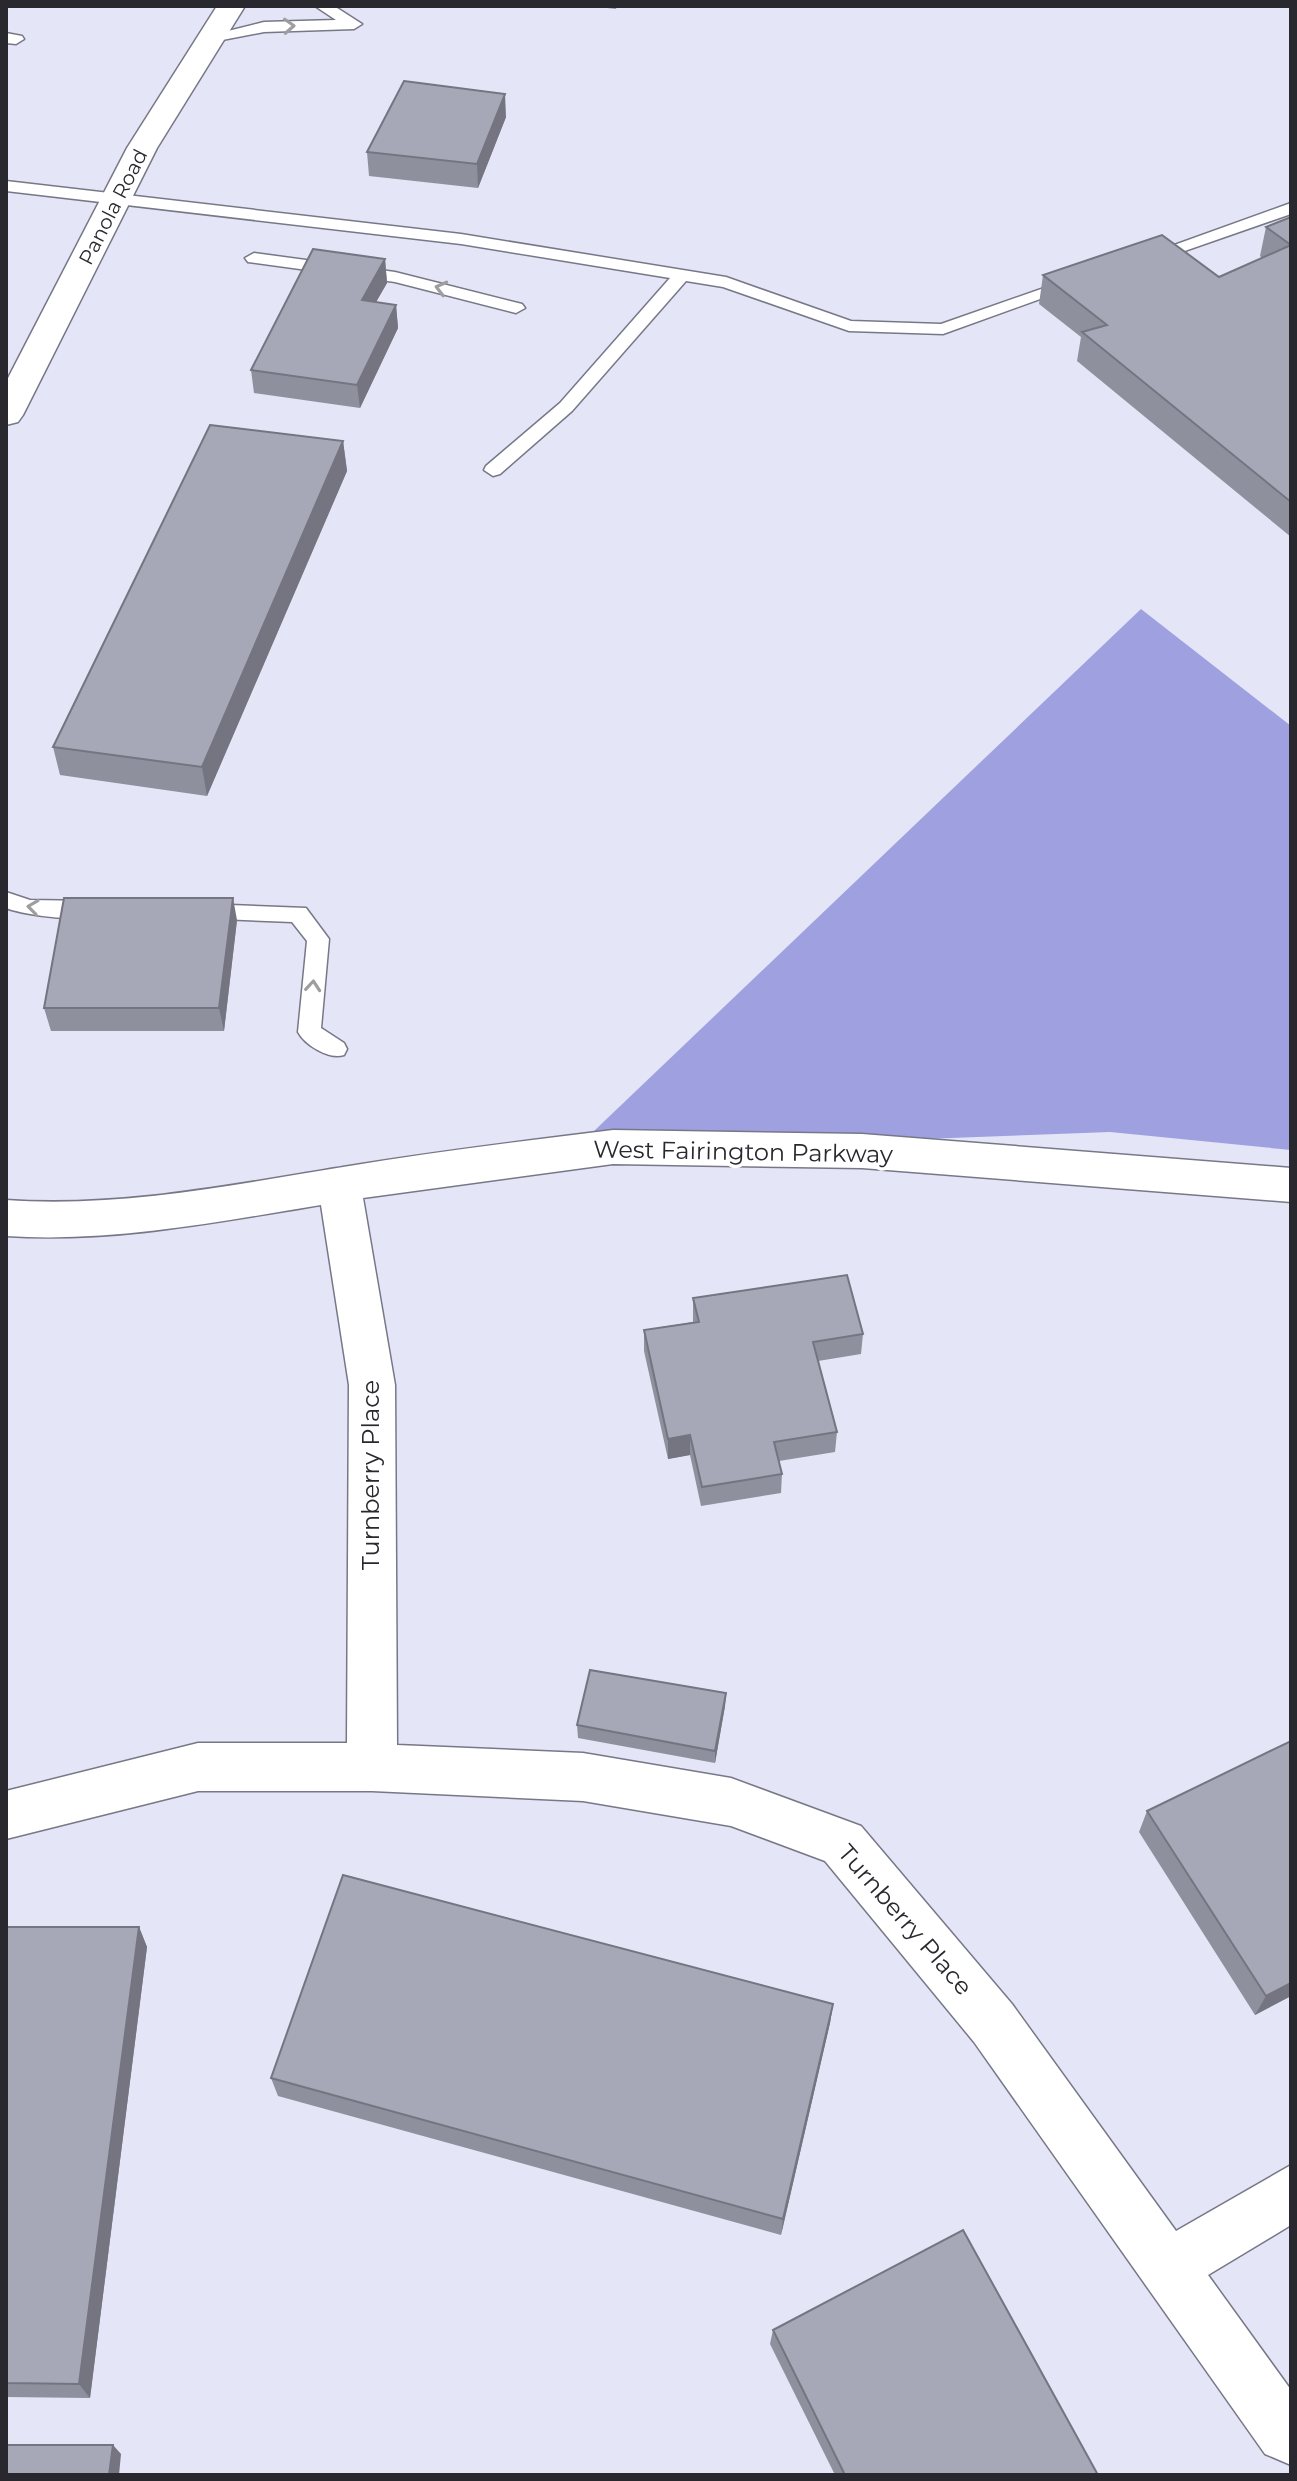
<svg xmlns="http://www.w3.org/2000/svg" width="1297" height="2481" font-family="Montserrat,sans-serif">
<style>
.forest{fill:#9fa0e0}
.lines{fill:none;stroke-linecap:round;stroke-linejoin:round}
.lane-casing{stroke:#777887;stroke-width:3}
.street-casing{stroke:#777887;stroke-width:3}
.secondary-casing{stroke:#777887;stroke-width:3}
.lane{fill:#fff;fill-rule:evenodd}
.street{fill:#fff;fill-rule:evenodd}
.secondary{fill:#fff;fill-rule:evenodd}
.wall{fill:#8f909d}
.shaded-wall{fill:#747580}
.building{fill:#a6a7b7;stroke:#747580;stroke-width:2}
.oneway{stroke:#9e9ea1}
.labels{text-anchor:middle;stroke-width:7;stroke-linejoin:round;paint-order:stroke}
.far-street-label{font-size:20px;fill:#28282e;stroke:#fff}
.street-label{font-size:24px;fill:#28282e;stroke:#fff}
</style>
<rect width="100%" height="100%" fill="#e4e5f6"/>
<path class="forest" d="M1141,609l150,117v424l-181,-18 -538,20z"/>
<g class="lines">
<defs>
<path id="lane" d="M315,6h19l28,18 -8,5 -90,3 -52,10 -8,-5 60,-15 72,-2z
M6,33l16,3 2,3 -8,5 -10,-1z
M6,181l455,53 265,43 125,44 90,3 123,-43h12l3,4 -136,49 -94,-3 -126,-44 -37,-6 -114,130 -72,63 -7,2 -9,-6 2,-4 74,-63 110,-125 -209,-34 -455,-53z
M1291,203v11l-135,47 -6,1 -9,-5z
M254,253l141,19 127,32 3,4 -9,5 -121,-31 -147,-20 -3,-4z
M6,892l24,8 62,1 11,8c-11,17 -79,6 -97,-1z
M205,904l101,4 23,31 -8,89 23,15 3,6 -3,6c-15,5 -39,-10 -46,-23l9,-91 -15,-19 -95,-4 -3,-6z"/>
<path id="street" d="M613,1130l249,4 429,34v34l-429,-34 -249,-4 -250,34 32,187 2,360 186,8 148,25 130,48 151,178 164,227 115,-66v60l-83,50 83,115v75l-26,-11 -291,-412 -149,-181 -94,-35 -148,-25 -211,-10h-174l-192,48v-48l192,-48h149l2,-358 -28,-180c-104,17 -210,38 -315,31v-36c113,8 226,-15 337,-33 90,-15 180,-26 270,-37z"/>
<path id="secondary" d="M217,6h28l-88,142 -134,267 -5,7 -12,3v-43l121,-234z"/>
</defs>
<use href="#lane" class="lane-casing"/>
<use href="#street" class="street-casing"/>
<use href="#secondary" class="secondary-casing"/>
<use href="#lane" class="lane"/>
<use href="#street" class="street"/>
<use href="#secondary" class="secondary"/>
</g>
<path class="wall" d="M589,6h28l-1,3z
M506,117l-28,71 -109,-12 -2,-24z
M1291,217v320l-214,-176 4,-24 -42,-33 4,-29 176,2 43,-19 -2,-2 6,-29z
M385,259l2,24 -11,19 20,3 2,23 -38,80 -106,-15 -3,-23z
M343,441l4,30 -140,325 -147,-21 -7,-28z
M237,920l-13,111h-173l-7,-23z
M693,1298l170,36 -2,20 -43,7 19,71 -2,20 -56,9 3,13 -1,19 -80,13 -11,-51 -22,4 -24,-108v-21l49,-8z
M726,1693l-1,13 -10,57 -137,-25 -1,-13z
M1147,1811l144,185 -36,19 -116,-183z
M6,1927h133l8,20 -57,451 -84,-1z
M833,2004l-3,19 -49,212 -503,-139 -7,-18z
M773,2330l325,145h-263l-65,-131z"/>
<path class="shaded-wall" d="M505,94l1,23 -28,71 -1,-24z
M385,259l2,24 -23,40 -2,-23z
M396,305l2,23 -38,80 -3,-23z
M343,441l4,30 -140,325 -5,-29z
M233,898l4,22 -13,111 -5,-23z
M690,1435v20l-22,4v-20z
M726,1693l-1,13 -10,57v-12z
M139,1927l8,20 -57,451 -11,-14z
M1291,1983v13l-36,19 11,-19z
M833,2004l-3,19 -49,212 2,-16z
M113,2445l8,9 -2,21h-10z"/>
<path class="building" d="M404,81l101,13 -28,70 -110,-12z
M1291,217v28l-25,-18z
M1162,235l57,42 72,-32v257l-209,-170 25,-7 -64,-50z
M313,249l72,10 -23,41 34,5 -39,80 -106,-15z
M210,425l133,16 -141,326 -149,-20z
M64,898h169l-14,110h-175z
M847,1275l16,59 -50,8 24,90 -63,10 8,32 -80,13 -12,-52 -22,4 -24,-109 55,-8 -6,-24z
M590,1670l136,23 -11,58 -138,-26z
M1291,1741v242l-25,13 -119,-185z
M343,1875l490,129 -50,215 -512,-141z
M6,1927h133l-60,457 -73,-1z
M963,2230l135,245h-253l-72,-145z
M6,2445h107l-4,30h-103z"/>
<defs><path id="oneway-chevron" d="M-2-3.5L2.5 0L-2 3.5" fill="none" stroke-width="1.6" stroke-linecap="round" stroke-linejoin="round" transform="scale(2)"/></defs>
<g class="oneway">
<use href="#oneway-chevron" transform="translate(289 26) rotate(-3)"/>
<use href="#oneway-chevron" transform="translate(441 288) rotate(-166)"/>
<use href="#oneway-chevron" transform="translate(33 907) rotate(-172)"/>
<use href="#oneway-chevron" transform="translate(313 986) rotate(-85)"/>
</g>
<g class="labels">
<g class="far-street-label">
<text transform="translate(113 207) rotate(-63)" y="7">Panola Road</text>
</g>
<g class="street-label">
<text transform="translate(743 1152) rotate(1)" y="8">West Fairington Parkway</text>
<text transform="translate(371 1475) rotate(-90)" y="8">Turnberry Place</text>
<text transform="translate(905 1920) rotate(49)" y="8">Turnberry Place</text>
</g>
</g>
<rect width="1297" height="2481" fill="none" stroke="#28282e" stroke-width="16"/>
</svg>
